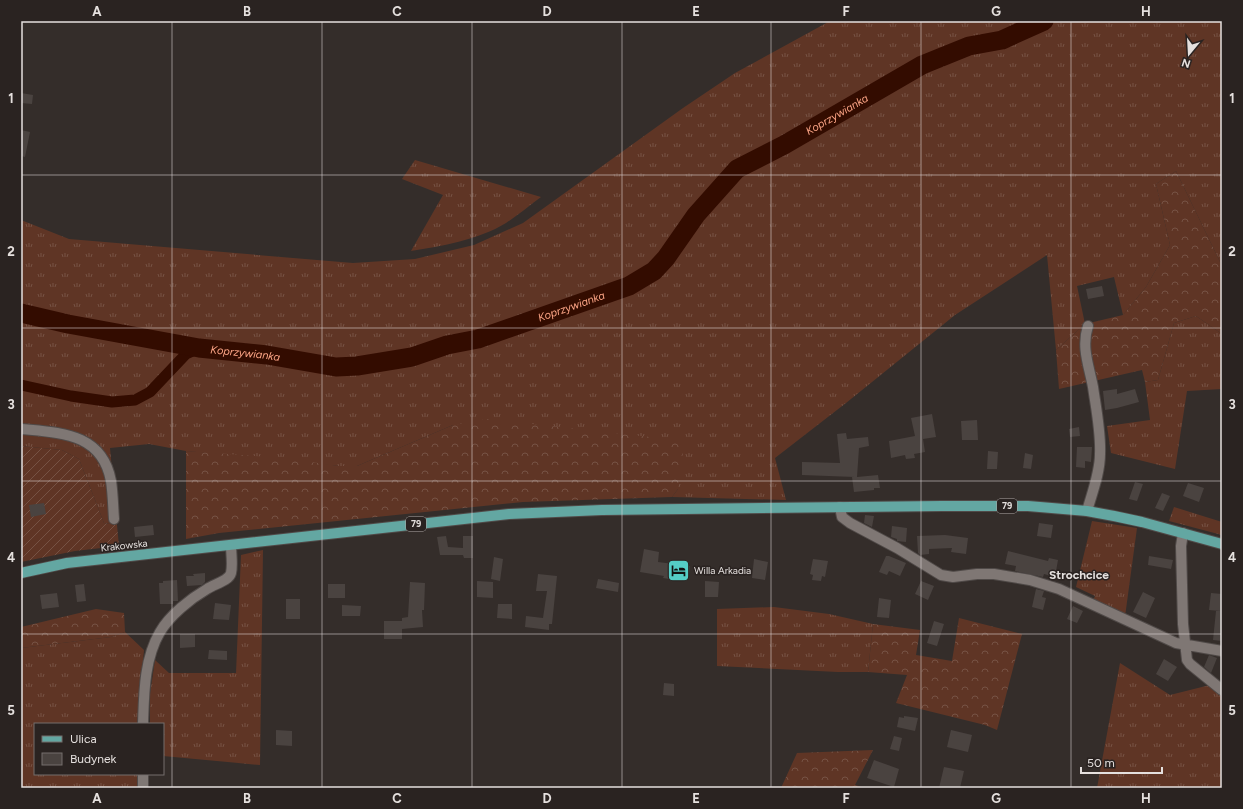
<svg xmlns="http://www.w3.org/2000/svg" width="1243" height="809" font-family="Figtree,sans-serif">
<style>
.grass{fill:url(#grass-tufts)}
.forest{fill:url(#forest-crowns)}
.garden{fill:url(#garden-furrows)}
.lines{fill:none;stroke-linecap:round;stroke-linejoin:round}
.canal{stroke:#330c00;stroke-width:11}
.river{stroke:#330c00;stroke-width:19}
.building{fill:#4a4340}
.minor-casing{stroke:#504a48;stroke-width:12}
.major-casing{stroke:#504a48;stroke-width:12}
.minor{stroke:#7f7774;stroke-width:10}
.major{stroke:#63a7a2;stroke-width:10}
.grid{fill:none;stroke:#e5e0de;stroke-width:1;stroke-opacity:0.55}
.labels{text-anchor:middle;stroke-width:3;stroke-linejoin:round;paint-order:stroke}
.shield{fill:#2a2321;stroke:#ada7a5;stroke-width:1}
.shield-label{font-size:9px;font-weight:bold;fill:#e5e0de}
.street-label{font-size:10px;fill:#e5e0de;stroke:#2a2321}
.poi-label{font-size:10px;fill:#e5e0de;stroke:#2a2321;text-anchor:start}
.water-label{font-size:11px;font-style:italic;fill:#fea686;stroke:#2a2321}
.quarter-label{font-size:12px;font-weight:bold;fill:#e5e0de;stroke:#2a2321}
.neatline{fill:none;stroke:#e5e0de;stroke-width:1.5}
.grid-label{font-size:13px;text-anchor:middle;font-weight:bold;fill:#e5e0de}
</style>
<defs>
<pattern id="grass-tufts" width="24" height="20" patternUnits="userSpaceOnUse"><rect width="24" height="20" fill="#5f3525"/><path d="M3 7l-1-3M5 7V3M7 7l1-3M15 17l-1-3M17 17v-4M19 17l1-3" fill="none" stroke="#765244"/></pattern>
<pattern id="forest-crowns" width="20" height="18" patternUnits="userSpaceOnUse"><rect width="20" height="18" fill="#5f3525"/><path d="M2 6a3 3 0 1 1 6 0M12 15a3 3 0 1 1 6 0" fill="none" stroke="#765244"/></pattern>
<pattern id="garden-furrows" width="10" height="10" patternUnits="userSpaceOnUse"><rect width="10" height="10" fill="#5f3525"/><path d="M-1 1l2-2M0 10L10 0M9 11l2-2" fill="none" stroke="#765244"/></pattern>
</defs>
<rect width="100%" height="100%" fill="#342d2a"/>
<path class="grass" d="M830,21h392v245l-46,-95 -20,13 14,61 -24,42 -23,28 -9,-38 -37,9 8,38 -29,26 -9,-95 -92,60 -109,88 -71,55 11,42 -114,-3 6,-8 -225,-64 -96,41h-18l-153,-15 -37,-7 -39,4 7,77 -13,-2 -25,-64 -17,-9 -41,-4v-12l45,4 -11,-10 -34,-4v-204l48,19 284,24 62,-4 59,-14 49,-22 160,-115 52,-35z
M415,160l126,37c-12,9 -23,18 -35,26 -28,17 -64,23 -95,28l32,-56 -41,-16z
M1196,316l26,18v55l-35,2 -12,78 -64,-16 -4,-27 43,-6 -5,-38 13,-2 16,-57z
M1174,507l48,15v13l-53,-14z
M1092,521l45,7 -13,96 -34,-16 5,-12 -19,-9z
M263,550l-3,215 -97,-9v-32h-13v-30l5,-34 14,13h67l5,-118z
M774,607l55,7 44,10 -5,48h-30l-121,-6v-57z
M125,632l19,18 -3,33 -2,41h-104v50h104v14h-118v-140l90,-11z
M1120,663l50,32 52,-13v106h-125z"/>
<path class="forest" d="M1176,171l46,95v68l-26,-18 -22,7 -16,57 -13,2 -3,-12 -83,19 -3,-39 29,-26 38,-9 23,-28 24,-42 -14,-61z
M487,419l181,20 16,6 -6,44 -6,8 -149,5 -304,31 -33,6v-88l96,7 57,8h18l96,-41z
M96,609l28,4 1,19 -14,5 -90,11v-21z
M959,618l63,16 -25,96 -12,-5 -89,-22 11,-28 -39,-3 5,-48 47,6 -4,25 36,6z
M873,750l-18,35 10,3h-84l16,-35z"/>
<path class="garden" d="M21,446l41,4 17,9 25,64 13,2 2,21 -44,5 -54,11z"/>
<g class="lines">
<path class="canal" d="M21,385l50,11 41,6 23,-2 15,-8 36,-38 13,-6"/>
<path class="river" id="s1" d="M21,313l47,11 131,24 68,7 69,12 21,-1 55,-9 35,-12 31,-6 151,-53 25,-15 12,-13 30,-43 41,-46 47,-24 138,-80 47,-19 33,-6 42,-19"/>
</g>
<path class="building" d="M21,93l12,2 -1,9 -11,-1z
M21,130l9,2 -5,25 -4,-1z
M1102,286l2,10 -16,3 -2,-10z
M1117,389v5l18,-5 4,13 -22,6 -12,2 -2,-19z
M932,414l4,23 -13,2 2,13 -11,2 1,4 -9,1 -1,-4 -14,3 -2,-17 26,-5 -4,-18z
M977,420l1,20h-16l-1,-19z
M1079,427l1,9 -10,1 -1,-8z
M846,433l1,6 21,-2 1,9 -10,2 -2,29 21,-2 2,13h-6v2l-20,2 -2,-15h3l-53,-2v-13l38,1 -3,-29z
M1077,447h15l-1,15 -6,-1v7l-9,-1z
M988,451l10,1 -1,17h-10z
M1025,453l8,2 -2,14 -8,-1z
M1135,482l8,2 -6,17 -8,-2z
M1188,483l16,5 -5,14 -16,-6z
M1162,493l8,3 -7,15 -8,-3z
M44,503l2,11 -15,3 -2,-12z
M865,515l9,1 -2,11 -8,-4z
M1039,523l14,2 -2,13 -14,-2z
M153,525l1,10 -19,2 -1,-10z
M892,526l15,2 -1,14 -9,-1v-2l-6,-2z
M945,535l23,3 -2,16 -15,-2 1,-4 -23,1v5l-9,1 -2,-2 -1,-17z
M446,536l2,11 15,1v-12h10v22h-9l-1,-3h-23l-3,-18z
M644,549l15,3 -1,10 32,4 -1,9 -6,-1 -1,7 -19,-3 1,-2 -24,-4z
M1008,551l40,10 1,-3 9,2 -3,17 -11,-3 -1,3 -28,-6 1,-5 -11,-2z
M886,556h3l17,7 -6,13 -11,-5 -2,4 -8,-3z
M1149,556l24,4 -2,9 -23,-4z
M494,557l9,2 -3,22 -9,-2z
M754,559l14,3 -3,18 -13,-2z
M813,559l15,2 -3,16 -3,-1 -1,5 -9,-1 1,-5 -3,-1z
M205,573v9l-3,3 -15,1 -1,-10h8l-1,-2z
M538,574l19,2 -5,48h-3v6l-24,-3 1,-11 17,2 4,-27h-11z
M598,579l21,4 -1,9 -22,-4z
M177,580l1,21h-5v3h-13l-1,-21h4v-2z
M477,581l16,1v16l-16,-1z
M705,581l14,1 -1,15h-13z
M921,581l13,5 -6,14 -13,-6z
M410,582l15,1 -1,27h-2l1,17 -21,2v10h-18v-18h18v-3l6,-1z
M84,584l2,17 -9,1 -2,-17z
M328,584h17v14h-17z
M1036,589l8,2 -2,6 4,1 -3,12 -11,-3z
M1143,592l12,6 -9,20 -13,-6z
M57,593l2,14 -17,2 -2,-14z
M1211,593l11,1v17l-13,-1z
M879,598l12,2 -2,18 -12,-1z
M286,599h14v20h-14z
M215,603l16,2 -2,15 -16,-1z
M498,604h14v15l-15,-1z
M342,605l19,1 -1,10h-18z
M1073,606l10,5 -6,12 -10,-4z
M1216,611h6v30l-9,-1z
M934,621l10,3 -7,22 -10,-3z
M180,634h15v13l-15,1z
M209,650l18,1v9l-19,-1z
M1209,655l8,3 -6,15 -7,-6z
M1164,659l13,8 -9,14 -12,-7z
M664,683l10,1v12l-11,-1z
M904,716l14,2 -3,13 -18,-4 2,-10 5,1z
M276,730l16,1v15l-16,-1z
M951,730l21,5 -4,17 -21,-5z
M894,736l8,2 -3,13 -9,-2z
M874,760l25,9 -5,18 -27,-9z
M944,767l20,4 -4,17h-21z"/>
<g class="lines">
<defs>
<path id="minor" d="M21,429c40,4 81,4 90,52 2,13 2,25 3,38
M840,507l2,10 8,6 47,25 44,27 12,2 24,-3h17l36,6 29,9 117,54 46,8
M1087,511c5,-18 13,-38 13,-57 1,-22 -4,-46 -7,-67 -4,-21 -12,-40 -5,-61
M1183,533l-2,13 2,78 4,36 3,4 32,26
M143,724c1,-30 1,-65 17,-92 10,-17 30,-33 47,-43 7,-5 22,-8 24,-16 2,-8 0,-20 0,-28
M143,774v14"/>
<path id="major" d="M21,573l46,-10 442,-49 93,-4 340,-4h86l59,5 27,5 28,6 80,22"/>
</defs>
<use href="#minor" class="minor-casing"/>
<use href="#major" class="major-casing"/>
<use href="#minor" class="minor"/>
<use href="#major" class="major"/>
</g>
<path class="grid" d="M172,21v767M322,21v767M472,21v767M622,21v767M771,21v767M921,21v767M1071,21v767M21,175h1201M21,328h1201M21,481h1201M21,634h1201"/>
<defs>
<symbol id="hotel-square" viewBox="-11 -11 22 22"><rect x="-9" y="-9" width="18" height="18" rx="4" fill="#54cdc6" stroke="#2a2321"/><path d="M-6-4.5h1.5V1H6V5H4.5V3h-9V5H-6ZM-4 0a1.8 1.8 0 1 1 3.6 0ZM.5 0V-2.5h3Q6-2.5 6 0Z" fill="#111"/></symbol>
</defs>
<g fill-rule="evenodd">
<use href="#hotel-square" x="666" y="558" width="25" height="25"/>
</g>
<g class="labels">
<g class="shield">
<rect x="997" y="499" width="20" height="14" rx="3"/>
<rect x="406" y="517" width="20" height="14" rx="3"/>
</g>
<g class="shield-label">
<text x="1007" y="509">79</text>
<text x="416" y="527">79</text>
</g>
<g class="street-label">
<text transform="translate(124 545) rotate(-6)" y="4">Krakowska</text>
</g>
<g class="poi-label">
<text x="694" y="574">Willa Arkadia</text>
</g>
<g class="water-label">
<text dy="4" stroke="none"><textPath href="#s1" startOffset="900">Koprzywianka</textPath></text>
<text dy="4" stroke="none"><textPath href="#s1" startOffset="564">Koprzywianka</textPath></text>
<text dy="4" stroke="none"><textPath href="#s1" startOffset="228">Koprzywianka</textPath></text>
</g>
<g class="quarter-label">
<text x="1079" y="579">Strochcice</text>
</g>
</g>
<rect width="1243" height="809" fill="none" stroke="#2a2321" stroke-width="44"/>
<rect x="34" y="723" width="130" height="52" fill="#2a2321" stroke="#756f6d"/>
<rect x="42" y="736" width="20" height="6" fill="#63a7a2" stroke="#756f6d"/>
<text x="70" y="743" font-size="12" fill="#e5e0de">Ulica</text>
<rect x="42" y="753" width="20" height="12" fill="#4a4340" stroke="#756f6d"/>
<text x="70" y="763" font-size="12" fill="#e5e0de">Budynek</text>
<g transform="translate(1189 54) rotate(198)" stroke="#2a2321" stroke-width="3" paint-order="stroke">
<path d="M0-3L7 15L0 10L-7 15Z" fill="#e5e0de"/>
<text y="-6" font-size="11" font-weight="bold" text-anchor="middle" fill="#e5e0de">N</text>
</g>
<path d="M1081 767v6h81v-6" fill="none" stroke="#e5e0de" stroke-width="2"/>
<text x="1087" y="767" font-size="12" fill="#e5e0de" stroke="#2a2321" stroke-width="3" paint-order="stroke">50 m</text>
<rect x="22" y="22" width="1199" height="765" class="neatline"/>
<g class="grid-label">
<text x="97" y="16">A</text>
<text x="247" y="16">B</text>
<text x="397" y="16">C</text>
<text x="547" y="16">D</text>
<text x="696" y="16">E</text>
<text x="846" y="16">F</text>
<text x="996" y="16">G</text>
<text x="1146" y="16">H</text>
<text x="11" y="103">1</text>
<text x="1232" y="103">1</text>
<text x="11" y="256">2</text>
<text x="1232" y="256">2</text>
<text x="11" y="409">3</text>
<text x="1232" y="409">3</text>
<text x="11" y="562">4</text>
<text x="1232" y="562">4</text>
<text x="11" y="715">5</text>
<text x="1232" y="715">5</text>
<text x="97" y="803">A</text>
<text x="247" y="803">B</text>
<text x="397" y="803">C</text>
<text x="547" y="803">D</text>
<text x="696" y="803">E</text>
<text x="846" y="803">F</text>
<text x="996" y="803">G</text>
<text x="1146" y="803">H</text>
</g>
</svg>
